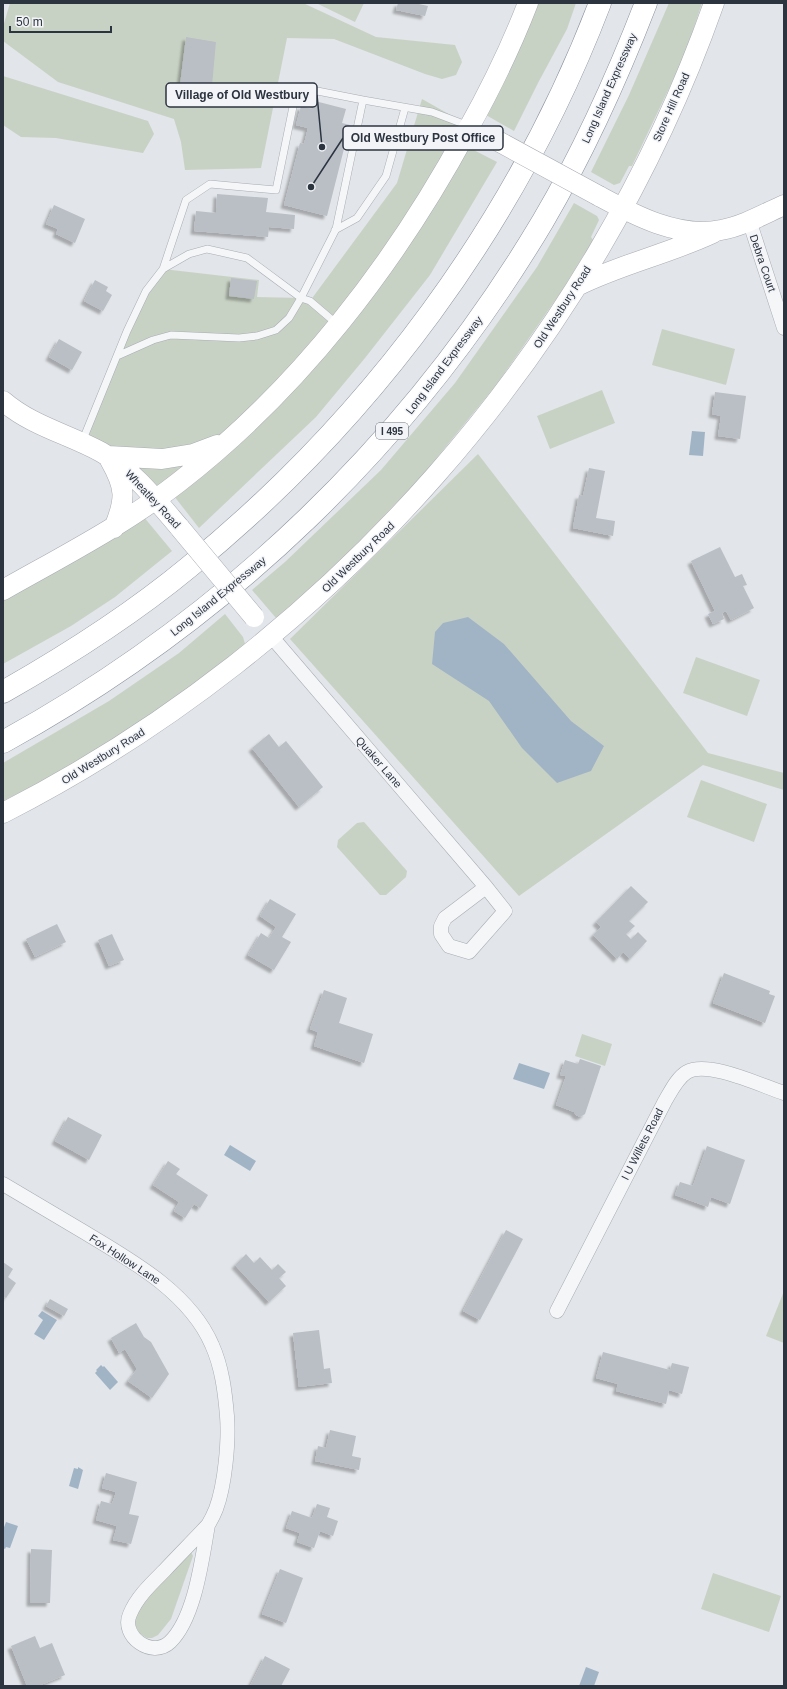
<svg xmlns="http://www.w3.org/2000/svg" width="787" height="1689" font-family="Helvetica,sans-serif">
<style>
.green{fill:#c8d2c4}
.water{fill:#a1b4c6}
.building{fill:#babfc6;filter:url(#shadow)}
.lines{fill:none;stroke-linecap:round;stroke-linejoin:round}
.lane-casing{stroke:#a8acb3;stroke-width:8}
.street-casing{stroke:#a8acb3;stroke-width:15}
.secondary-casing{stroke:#a8acb3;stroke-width:21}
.highway-casing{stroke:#8b939f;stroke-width:23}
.lane{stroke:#f5f6f8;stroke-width:7}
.street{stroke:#f5f6f8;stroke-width:14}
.secondary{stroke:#fff;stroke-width:20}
.highway{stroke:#fff;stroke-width:22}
.secondary-bridge-casing{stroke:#a8acb3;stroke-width:21;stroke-linecap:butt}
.secondary-bridge{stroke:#fff;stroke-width:20}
.labels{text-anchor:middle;stroke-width:3;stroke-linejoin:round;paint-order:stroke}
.shield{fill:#f2f4f7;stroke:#676e77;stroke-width:1}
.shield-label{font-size:10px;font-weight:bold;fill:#2c3440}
.street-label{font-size:11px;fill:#2c3440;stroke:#f2f4f7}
.leader{fill:none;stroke:#2c3440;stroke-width:1.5}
.callout-dot{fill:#2c3440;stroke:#f2f4f7;stroke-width:1.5}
.callout{fill:#f2f4f7;stroke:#2c3440;stroke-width:1.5}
.callout-label{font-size:12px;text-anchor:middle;font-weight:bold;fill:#2c3440}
</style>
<defs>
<filter id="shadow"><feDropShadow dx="-3.5" dy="3.5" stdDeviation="1" flood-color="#0004"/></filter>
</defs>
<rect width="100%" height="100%" fill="#e2e5e9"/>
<path class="green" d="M10,3h293l73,34 79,8 7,17 -6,13 -14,4 -17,-5 -91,-35 -47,-1 -26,130 -76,2 -4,-28 -7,-23 -116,-37 -55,-41v-14z
M316,3h48l-9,19z
M536,3h40l-9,26 -29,54 -24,48 -28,-16z
M669,3h33l-17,52 -53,111h-3l-9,17 -6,2 -23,-13 38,-77z
M3,76l145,45 6,13 -11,19 -87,-15 -35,-1 -18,-12z
M422,99l48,27 -132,198 -182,176 -74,-57 64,-152 17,-22 96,11 -2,17 44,1 9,3 87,-118z
M466,146l31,16 -67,113 -65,83 -49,59 -117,111 -25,-32 70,-58z
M574,203l23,13 2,4 -8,17 2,3 -32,52 -64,92 -75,92 -91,95 -55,47 -24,-28 33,-28 96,-92 74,-87 82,-116z
M662,329l73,20 -9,36 -74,-20z
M602,390l13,33 -65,26 -13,-33z
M478,454l230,299 76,20v17l-81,-25 -184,131 -229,-257z
M143,516l29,35 -57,46 -44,29 -68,38v-65z
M225,614l18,23 2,7 -83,64 -104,65 -55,28v-38l106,-62 70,-48z
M696,657l64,23 -13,36 -64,-23z
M701,780l66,24 -13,38 -67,-25z
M364,822l43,49 -1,6 -20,18h-6l-43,-48 1,-7 19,-17z
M582,1034l30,10 -7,22 -30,-10z
M784,1291v52l-18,-7z
M191,1552l2,4 -22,63 -13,16 -6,3h-5l-7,-4 -6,-11 2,-14z
M713,1573l68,23 -12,36 -68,-23z"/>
<path class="water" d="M692,431l13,1 -2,24 -14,-1z
M468,617l36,27 67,77 33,25 -13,25 -34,12 -35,-35 -33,-47 -57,-37 3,-32 8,-9z
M519,1063l31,10 -6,16 -31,-10z
M230,1145l26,16 -6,10 -26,-16z
M42,1311l15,9 -13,20 -10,-6 9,-14 -5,-4z
M101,1365l2,2 1,-1 14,16 -8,8 -15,-17 2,-2 -1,-1z
M78,1467l5,3 -5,19 -9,-3 5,-18 4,1z
M6,1522l12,4 -8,22 -4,-1 -1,2 -2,-1v-18z
M586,1667l13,5 -5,14h-15z"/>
<path class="building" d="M398,3h21v1l9,2 -3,10 -29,-6z
M186,37l30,5 -5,55 -32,-4z
M315,101l31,8 -4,14 8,2 -23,91 -43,-11 16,-62 4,1 4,-16 -12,-3 5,-19 12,3z
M217,194l51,4 -2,14 29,3 -1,14 -25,-2 -1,10 -74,-6 2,-20 20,2z
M54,205l31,14 -10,24 -19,-9 2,-5 -12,-5z
M231,278l26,3 -3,18 -25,-3z
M95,280l13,7 -2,4 6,4 -9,16 -19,-10z
M59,339l23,13 -10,18 -23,-13z
M715,392l31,4 -6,43 -22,-3 3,-20 -9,-2z
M589,468l16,3 -9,47 19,3 -2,15 -40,-8 6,-33 4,1z
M720,547l15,30 7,-3 5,11 -4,1 11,22 -23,12 -5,-9 -4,2 2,6 -11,5 -5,-10 7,-3 -24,-50z
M269,734l10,13 7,-6 37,46 -24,20 -47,-59z
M631,886l17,16 -19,19 6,5 -9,8 5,5 7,-7 9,9 -17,18 -7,-7 -6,7 -24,-24 8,-8 -5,-5z
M270,899l26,15 -14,23 9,5 -17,28 -26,-15 13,-22 8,5 7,-11 -16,-11z
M57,924l9,18 -31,15 -9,-18z
M112,934l12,26 -15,6 -11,-26z
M724,973l46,18 -1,3 6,2 -10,27 -52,-20z
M324,990l23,8 -8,25 34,11 -9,29 -50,-17 4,-14 -8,-3z
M580,1059l21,7 -16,48 -5,3 -4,-2 -2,-3 -18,-7 10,-29 -6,-1 5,-15 13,4z
M68,1117l34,18 -13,25 -34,-19z
M707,1146l38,14 -15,44 -19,-7 -3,10 -33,-12 5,-13 13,4z
M168,1161l12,8 -4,5 32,21 -8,13 -6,-4 -9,14 -11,-7 5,-9 -26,-17z
M506,1230l17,9 -43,81 -17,-9z
M246,1254l8,9 6,-6 12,13 6,-6 8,8 -7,6 7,8 -17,16 -34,-37z
M3,1262l10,7 -5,8 8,6 -10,15 -3,-2z
M50,1299l18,10 -4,7 -18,-10z
M136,1323l8,14 7,5 18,32 -17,24 -24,-17 9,-12 -12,-20 -6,4 -8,-15z
M319,1330l5,39 6,-1 2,15 -33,4 -6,-54z
M603,1352l67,18 2,-7 17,4 -7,27 -13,-4 -3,14 -50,-13 2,-7 -22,-6z
M330,1430l26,6 -4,20 9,2 -2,12 -44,-9 3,-15 8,2z
M106,1473l31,9 -8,32 10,2 -8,28 -18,-4 4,-14 -21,-6 5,-19 11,3 4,-12 -14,-4z
M317,1504l13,4 -3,9 11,4 -5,15 -13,-5 -6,17 -17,-6 3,-9 -14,-5 6,-17 20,7z
M31,1549l21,1 -2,53h-20z
M280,1569l23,9 -17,45 -24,-9z
M35,1636l5,12 12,-5 13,32 -27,11h-11l-16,-40z
M265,1656l25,13 -9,17h-31z"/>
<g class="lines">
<defs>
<path id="lane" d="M363,100l69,12 37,14
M335,230l22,-12 29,-42 19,-68
M117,356l36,-16 18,-5 68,3 18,-2 19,-6 13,-12 12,-20 9,3 27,23
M82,442l45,-111 19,-40 17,-22 5,-3 21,-12 18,-5 40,9 54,40 35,-69 27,-129 -66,-13 -21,103 -66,-6 -24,16 -23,69"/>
<path id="street" d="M749,220l35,108
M271,636l215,251 19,24 -36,41 -20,-6 -8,-12v-8l4,-8 8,-6 33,-25
M3,1184c27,16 54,32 81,48 47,28 106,61 128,113 10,22 13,47 15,71 2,25 -2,69 -11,93 -2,5 -5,11 -8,16
M557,1311l108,-210c6,-10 12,-23 22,-29 21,-12 75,14 97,21
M208,1525c-6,34 -13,93 -38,117 -18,17 -50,-6 -40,-28 7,-17 21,-30 34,-43 14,-15 29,-30 44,-46z"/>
<path id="secondary" d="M599,196c35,19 80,43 122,34 22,-4 43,-16 63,-25
M577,286c44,-22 91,-32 136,-53
M3,401c29,25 65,33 98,51 32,18 55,48 79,76
M108,456l54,3 31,-5 24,-9
M110,460c16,28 16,39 4,68
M3,590c60,-34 121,-65 176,-108 120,-93 216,-218 288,-351 23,-41 44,-84 61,-128
M3,813c327,-167 589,-463 711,-810"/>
<path id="highway" d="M3,692c65,-37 128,-77 186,-125 182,-148 327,-344 411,-564
M3,742c224,-123 409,-301 540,-521 41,-70 74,-143 103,-218"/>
</defs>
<use href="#lane" class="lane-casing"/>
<use href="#street" class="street-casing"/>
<use href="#secondary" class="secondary-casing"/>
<use href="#highway" class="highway-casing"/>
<use href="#lane" class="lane"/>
<use href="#street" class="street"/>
<use href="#secondary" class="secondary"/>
<use href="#highway" class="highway"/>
<defs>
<path id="secondary-bridge" d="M496,140l103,56
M180,528l74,89"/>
</defs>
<use href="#secondary-bridge" class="secondary-bridge-casing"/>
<use href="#secondary-bridge" class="secondary-bridge"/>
</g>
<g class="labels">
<rect class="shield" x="376" y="423" width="32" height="16" rx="3"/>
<g class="shield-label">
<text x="392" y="435">I 495</text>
</g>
<g class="street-label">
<text transform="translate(609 88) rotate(-66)" y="4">Long Island Expressway</text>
<text transform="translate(671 107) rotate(-66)" y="4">Store Hill Road</text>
<text transform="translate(763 263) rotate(71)" y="4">Debra Court</text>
<text transform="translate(562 307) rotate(-57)" y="4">Old Westbury Road</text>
<text transform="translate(444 365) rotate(-53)" y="4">Long Island Expressway</text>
<text transform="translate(153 499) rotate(47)" y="4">Wheatley Road</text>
<text transform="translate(358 557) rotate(-44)" y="4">Old Westbury Road</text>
<text transform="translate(218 596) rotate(-39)" y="4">Long Island Expressway</text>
<text transform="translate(103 756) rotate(-32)" y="4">Old Westbury Road</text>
<text transform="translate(379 762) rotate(49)" y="4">Quaker Lane</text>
<text transform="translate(642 1144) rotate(-63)" y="4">I U Willets Road</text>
<text transform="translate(125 1259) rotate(33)" y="4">Fox Hollow Lane</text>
</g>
</g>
<path class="leader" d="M322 147L317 95M311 187L343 138"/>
<g class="callout-dot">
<circle cx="322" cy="147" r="4"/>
<circle cx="311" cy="187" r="4"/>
</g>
<g class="callout">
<rect x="166" y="83" width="151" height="24" rx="4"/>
<rect x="343" y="126" width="160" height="24" rx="4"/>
</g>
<g class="callout-label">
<text x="242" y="99">Village of Old Westbury</text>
<text x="423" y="142">Old Westbury Post Office</text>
</g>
<rect width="787" height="1689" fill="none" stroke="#2c3440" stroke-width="8"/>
<path d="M10 26v6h101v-6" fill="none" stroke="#2c3440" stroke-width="2"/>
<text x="16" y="26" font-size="12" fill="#2c3440" stroke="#f2f4f7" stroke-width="3" paint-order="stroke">50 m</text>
</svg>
